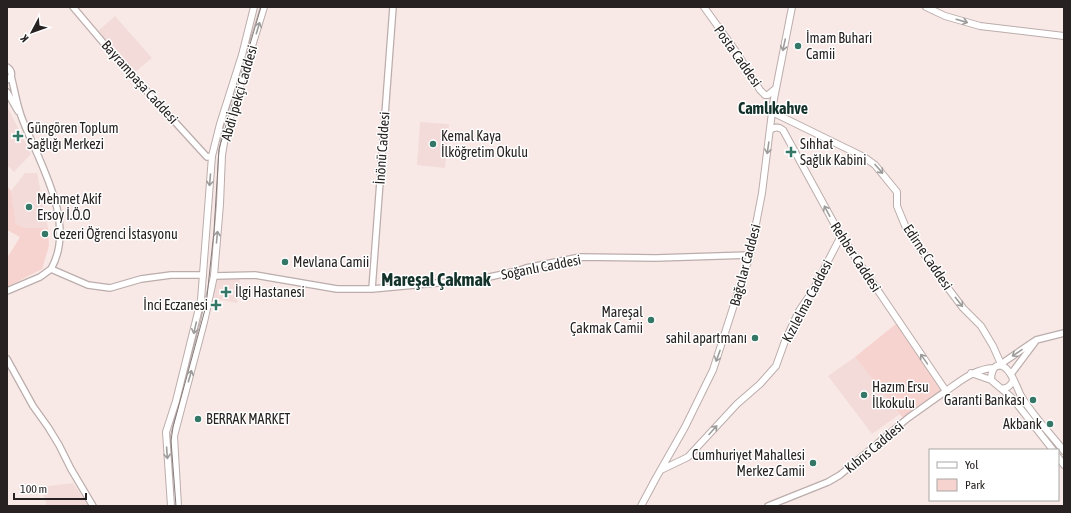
<svg xmlns="http://www.w3.org/2000/svg" width="1071" height="513" font-family="'Asap Condensed',sans-serif">
<style>
.built{fill:#f3dbd9}
.green{fill:#f7d3cf}
.lines{fill:none;stroke-linecap:round;stroke-linejoin:round}
.tertiary-casing{stroke:#bbadab;stroke-width:8}
.secondary-casing{stroke:#bbadab;stroke-width:8}
.tertiary{stroke:#fff;stroke-width:5.5}
.secondary{stroke:#fff;stroke-width:6}
.tram{stroke:#857c7a;stroke-width:1}
.oneway{stroke:#9e9c9b}
.poi-dot{fill:#357767;stroke:#fff;stroke-width:1.5}
.labels{text-anchor:middle;stroke-width:3;stroke-linejoin:round;paint-order:stroke}
.poi-label{font-size:14px;fill:#272221;stroke:#fff;text-anchor:start}
.street-label{font-size:14px;fill:#272221;stroke:#fff}
.quarter-label{font-size:16px;font-weight:bold;fill:#13322a;stroke:#fff}
.district-label{font-size:18px;font-weight:bold;fill:#13322a;stroke:#fff}
</style>
<rect width="100%" height="100%" fill="#f8e9e7"/>
<path class="built" d="M115,16l37,42 -18,15 -37,-41z
M7,106l24,48 -17,18 -7,-7z
M420,122l29,2 -4,44 -28,-3z
M25,173h12l11,55h-23l-9,-4 -5,-33z
M216,277l24,2 -3,24 -25,-5z
M855,357l45,57 -28,20 -44,-58z
M73,483l16,23h-42l-6,-19z"/>
<path class="green" d="M7,186l4,5 5,33 9,4h23l1,18 -7,23 -35,18v-30l4,-5 9,-15 -13,-7z
M897,323l47,68 -41,27 -48,-61z"/>
<g class="lines">
<defs>
<path id="tertiary" d="M73,7l39,46 95,104 5,-1
M7,67c6,4 6,10 0,13
M11,76c4,15 6,31 12,45 17,43 54,102 28,148
M7,92l11,19
M214,276l41,-1 82,14h35l108,-10 37,-8 9,-3 54,-11 76,1 94,-3
M372,289l21,-282
M7,291l33,-14 11,-8 37,16 22,3 31,-9 30,-4h32
M7,359l26,47 15,21 11,18 12,24 22,37
M998,366l38,-26 28,-7
M1011,374l24,-32
M768,506l60,-24 12,-7 68,-57 38,-27"/>
<path id="secondary" d="M704,7l33,46 23,37 5,5h3l7,-6
M926,7l19,9 35,10 84,10
M772,110l4,4 88,43 11,8 22,27v14l9,22 8,11 27,40 22,29 18,18 12,20 8,18
M770,130c4,-3 8,-4 13,0l58,106 105,155c16,-11 28,-22 48,-23
M971,373l20,7
M1002,389l6,-2 4,-4 1,-4
M1053,450l-36,-46 -7,-8 -19,-16c0,-6 2,-17 11,-14 8,2 15,21 18,28 11,20 30,39 44,57
M1058,457l6,8
M661,470l27,-13 49,-53 23,-20 16,-18 9,-25 14,-30 13,-19 29,-56
M171,506l-5,-74 10,-31 25,-101 11,-144 8,-32 22,-69 12,-48
M178,506l-4,-70 30,-114 10,-46 6,-72 2,-49 4,-24 38,-124
M641,506l15,-28 29,-51 28,-57 37,-115 12,-62 11,-89 19,-97"/>
</defs>
<use href="#tertiary" class="tertiary-casing"/>
<use href="#secondary" class="secondary-casing"/>
<use href="#tertiary" class="tertiary"/>
<use href="#secondary" class="secondary"/>
<path class="tram" d="M176,506l-5,-65 2,-14 33,-121 8,-75 5,-82 42,-142"/>
</g>
<defs><path id="oneway-shaft" d="M-6 0H5M1.5-3L5.5 0L1.5 3" fill="none" stroke-width="1.6" stroke-linecap="round" stroke-linejoin="round"/></defs>
<g class="oneway">
<use href="#oneway-shaft" transform="translate(962 21) rotate(16)"/>
<use href="#oneway-shaft" transform="translate(258 28) rotate(-73)"/>
<use href="#oneway-shaft" transform="translate(784 45) rotate(102)"/>
<use href="#oneway-shaft" transform="translate(768 148) rotate(98)"/>
<use href="#oneway-shaft" transform="translate(879 169) rotate(49)"/>
<use href="#oneway-shaft" transform="translate(210 180) rotate(95)"/>
<use href="#oneway-shaft" transform="translate(827 211) rotate(-118)"/>
<use href="#oneway-shaft" transform="translate(217 237) rotate(-85)"/>
<use href="#oneway-shaft" transform="translate(959 302) rotate(52)"/>
<use href="#oneway-shaft" transform="translate(195 328) rotate(103)"/>
<use href="#oneway-shaft" transform="translate(1017 353) rotate(146)"/>
<use href="#oneway-shaft" transform="translate(718 356) rotate(110)"/>
<use href="#oneway-shaft" transform="translate(924 359) rotate(-125)"/>
<use href="#oneway-shaft" transform="translate(190 376) rotate(-74)"/>
<use href="#oneway-shaft" transform="translate(713 430) rotate(-48)"/>
<use href="#oneway-shaft" transform="translate(167 453) rotate(86)"/>
</g>
<g class="poi-dot">
<circle cx="798" cy="46" r="4"/>
<path d="M16 130h4v4h4v4h-4v4h-4v-4h-4v-4h4z"/>
<circle cx="433" cy="144" r="4"/>
<path d="M789 146h4v4h4v4h-4v4h-4v-4h-4v-4h4z"/>
<circle cx="29" cy="207" r="4"/>
<circle cx="45" cy="234" r="4"/>
<circle cx="285" cy="262" r="4"/>
<path d="M224 286h4v4h4v4h-4v4h-4v-4h-4v-4h4z"/>
<path d="M214 299h4v4h4v4h-4v4h-4v-4h-4v-4h4z"/>
<circle cx="651" cy="320" r="4"/>
<circle cx="755" cy="338" r="4"/>
<circle cx="864" cy="395" r="4"/>
<circle cx="1033" cy="400" r="4"/>
<circle cx="198" cy="419" r="4"/>
<circle cx="1050" cy="424" r="4"/>
<circle cx="813" cy="463" r="4"/>
</g>
<g class="labels">
<g class="poi-label">
<text x="806" y="43">İmam Buhari<tspan x="806" dy="16">Camii</tspan></text>
<text x="27" y="133">Güngören Toplum<tspan x="27" dy="16">Sağlığı Merkezi</tspan></text>
<text x="441" y="141">Kemal Kaya<tspan x="441" dy="16">İlköğretim Okulu</tspan></text>
<text x="800" y="149">Sıhhat<tspan x="800" dy="16">Sağlık Kabini</tspan></text>
<text x="37" y="204">Mehmet Akif<tspan x="37" dy="16">Ersoy İ.Ö.O</tspan></text>
<text x="53" y="239">Cezeri Öğrenci İstasyonu</text>
<text x="293" y="267">Mevlana Camii</text>
<text x="235" y="297">İlgi Hastanesi</text>
<text x="208" y="310" text-anchor="end">İnci Eczanesi</text>
<text x="643" y="317" text-anchor="end">Mareşal<tspan x="643" dy="16">Çakmak Camii</tspan></text>
<text x="747" y="343" text-anchor="end">sahil apartmanı</text>
<text x="872" y="392">Hazım Ersu<tspan x="872" dy="16">İlkokulu</tspan></text>
<text x="1025" y="405" text-anchor="end">Garanti Bankası</text>
<text x="206" y="424">BERRAK MARKET</text>
<text x="1042" y="429" text-anchor="end">Akbank</text>
<text x="805" y="460" text-anchor="end">Cumhuriyet Mahallesi<tspan x="805" dy="16">Merkez Camii</tspan></text>
</g>
<g class="street-label">
<text transform="translate(738 56) rotate(55)" y="5">Posta Caddesi</text>
<text transform="translate(140 82) rotate(48)" y="5">Bayrampaşa Caddesi</text>
<text transform="translate(239 93) rotate(-74)" y="5">Abdi İpekçi Caddesi</text>
<text transform="translate(382 148) rotate(-86)" y="5">İnönü Caddesi</text>
<text transform="translate(856 257) rotate(57)" y="5">Rehber Caddesi</text>
<text transform="translate(928 257) rotate(56)" y="5">Edirne Caddesi</text>
<text transform="translate(745 265) rotate(-75)" y="5">Bağcılar Caddesi</text>
<text transform="translate(541 267) rotate(-11)" y="5">Soğanlı Caddesi</text>
<text transform="translate(807 301) rotate(-62)" y="5">Kızılelma Caddesi</text>
<text transform="translate(874 447) rotate(-40)" y="5">Kıbrıs Caddesi</text>
</g>
<g class="quarter-label">
<text x="773" y="114">Camlıkahve</text>
</g>
<g class="district-label">
<text x="436" y="286">Mareşal Çakmak</text>
</g>
</g>
<rect width="1071" height="513" fill="none" stroke="#272221" stroke-width="16"/>
<rect x="929" y="449" width="130" height="52" fill="#ffffff" stroke="#a9a7a6"/>
<rect x="937" y="462" width="20" height="6" fill="#ffffff" stroke="#a9a7a6"/>
<text x="965" y="469" font-size="12" fill="#272221">Yol</text>
<rect x="937" y="479" width="20" height="12" fill="#f7d3cf" stroke="#a9a7a6"/>
<text x="965" y="489" font-size="12" fill="#272221">Park</text>
<g transform="translate(32 32) rotate(229)" stroke="#ffffff" stroke-width="3" paint-order="stroke">
<path d="M0-3L7 15L0 10L-7 15Z" fill="#272221"/>
<text y="-6" font-size="11" font-weight="bold" text-anchor="middle" fill="#272221">K</text>
</g>
<path d="M14 493v6h72v-6" fill="none" stroke="#272221" stroke-width="2"/>
<text x="20" y="493" font-size="12" fill="#272221" stroke="#ffffff" stroke-width="3" paint-order="stroke">100 m</text>
</svg>
